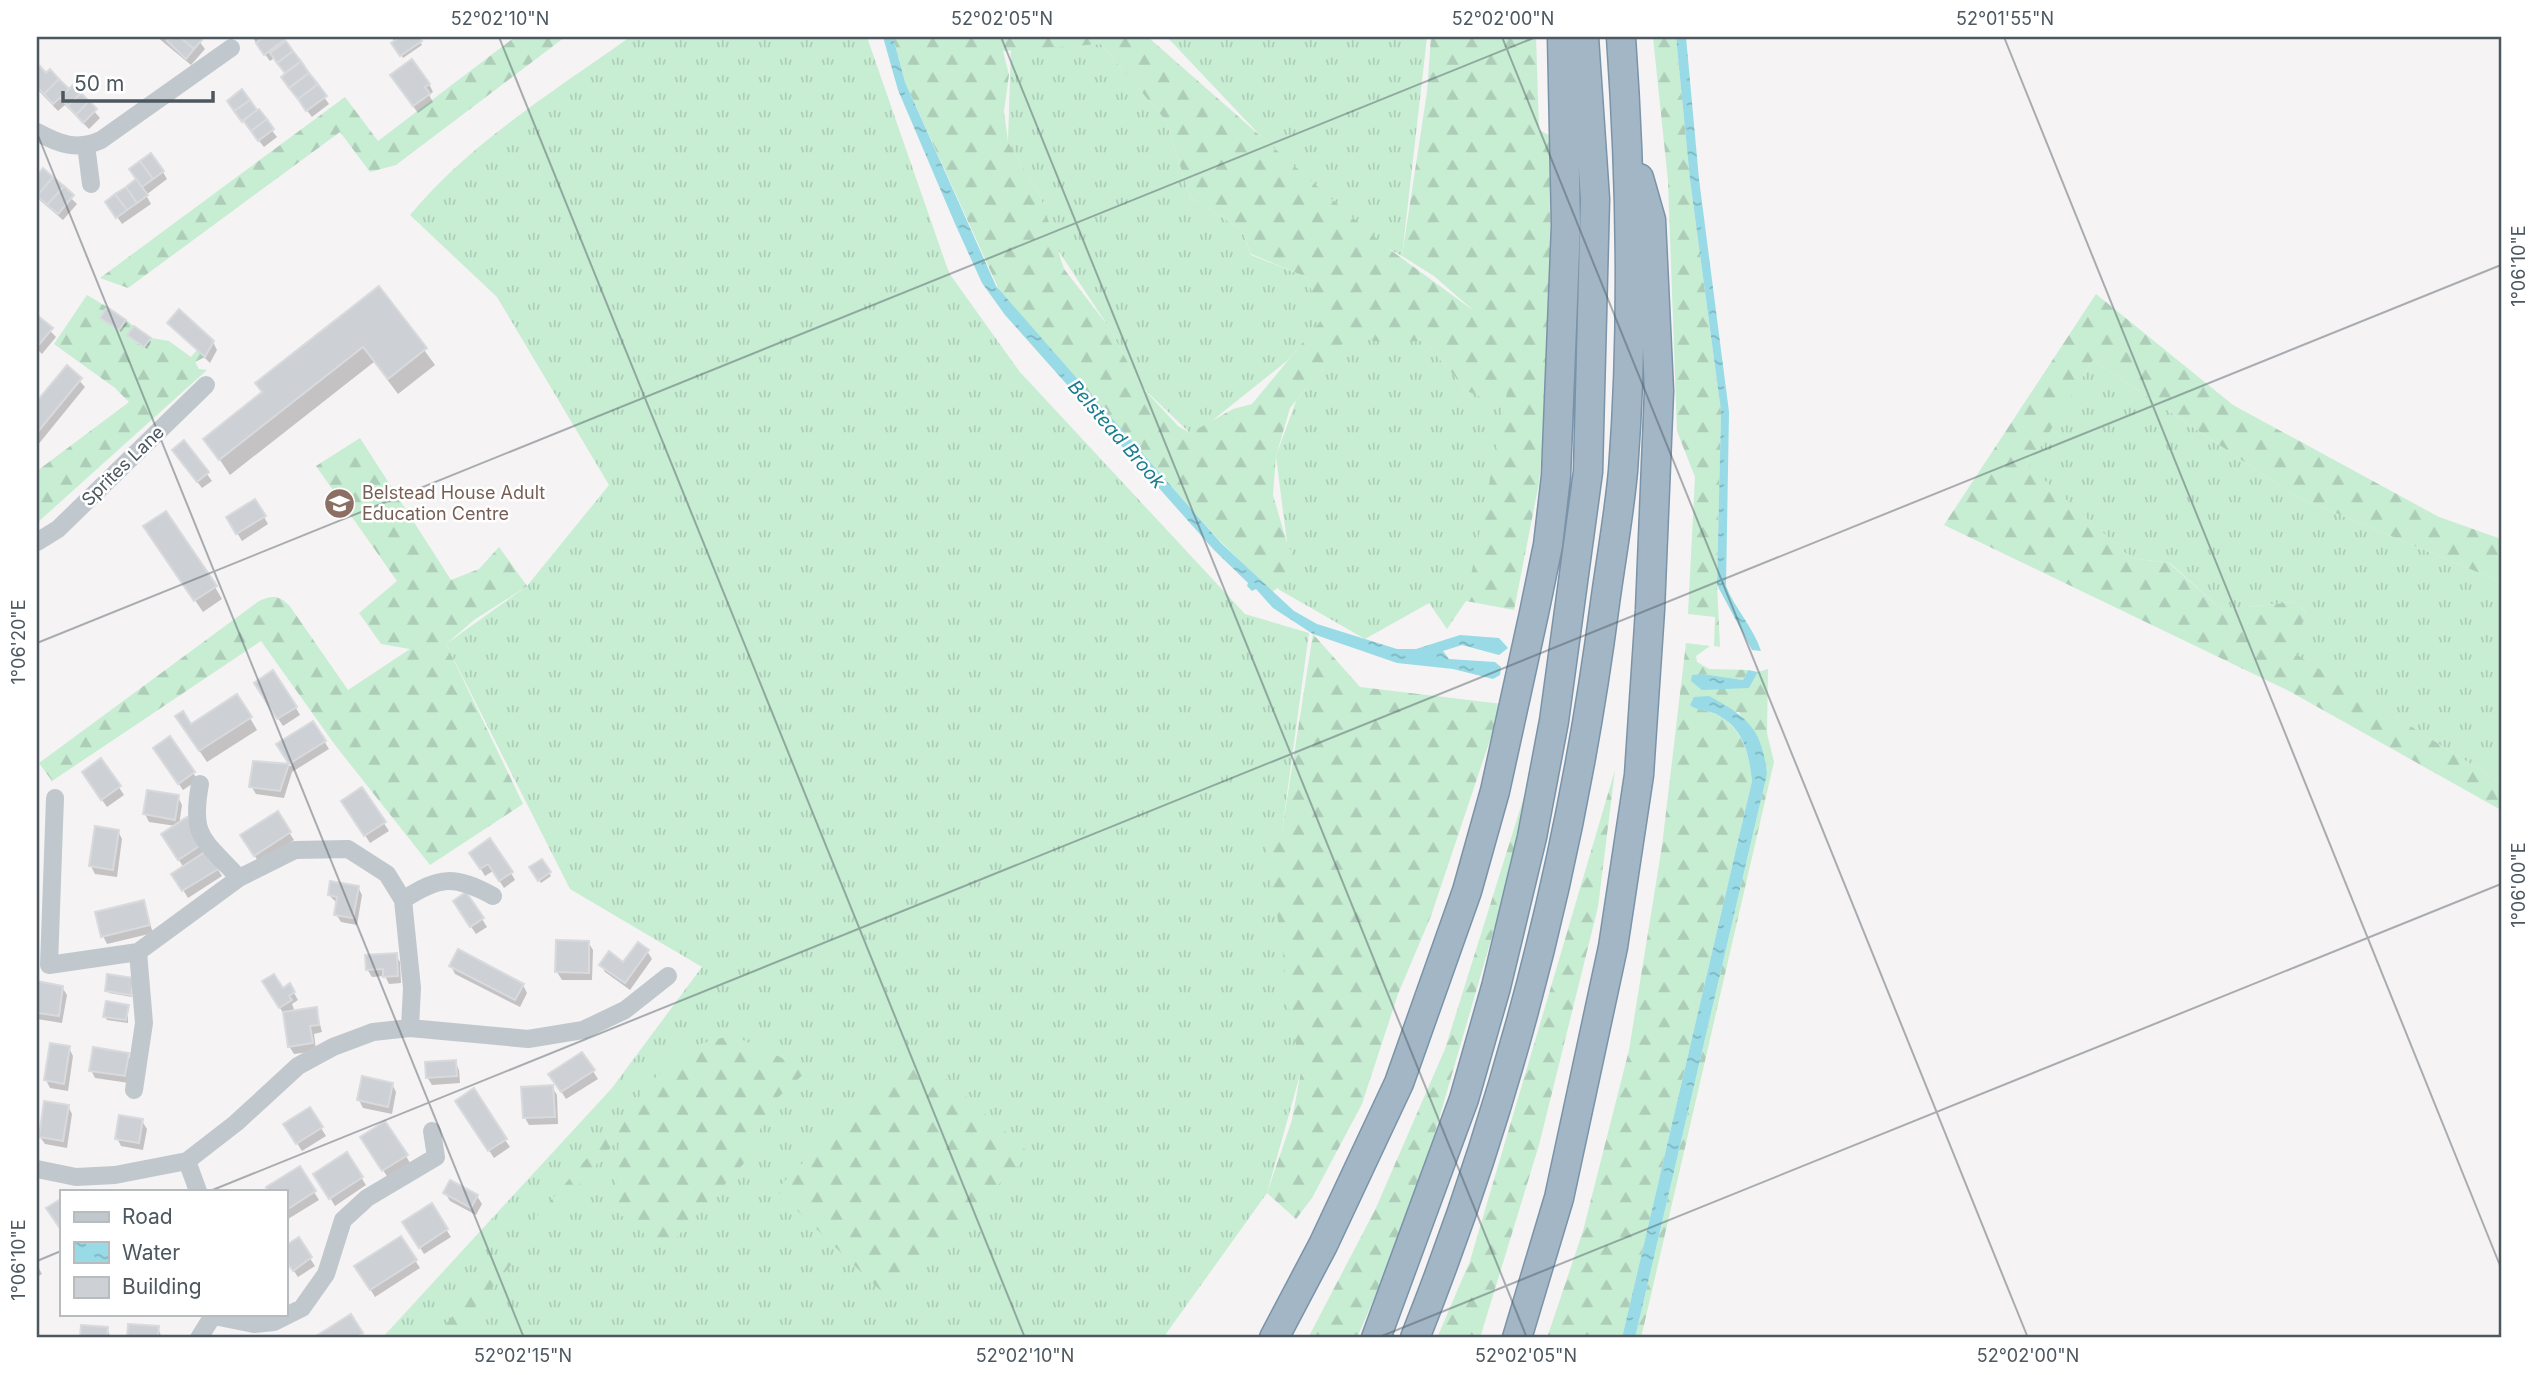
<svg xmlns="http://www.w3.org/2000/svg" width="2538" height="1375" font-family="Inter,sans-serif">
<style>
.grass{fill:url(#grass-tufts)}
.forest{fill:url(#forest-firs);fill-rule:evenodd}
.water{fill:url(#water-ripples)}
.shadow{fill:#0003}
.building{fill:#cdd0d5;stroke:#d8dadd;stroke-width:2}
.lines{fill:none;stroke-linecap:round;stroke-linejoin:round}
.trunk-casing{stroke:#7a93a8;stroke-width:31}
.minor{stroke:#c0c8ce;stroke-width:18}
.trunk{stroke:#a2b6c6;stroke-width:28}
.ticks{fill:none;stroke:#4c575f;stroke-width:2;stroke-opacity:0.45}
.labels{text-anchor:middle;stroke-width:5;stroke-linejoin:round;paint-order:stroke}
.street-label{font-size:18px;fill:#4c575f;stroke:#fff}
.education-label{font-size:18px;fill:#785e54;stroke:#fff;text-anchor:start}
.water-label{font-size:19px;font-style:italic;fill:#187d8f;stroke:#fff}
.neatline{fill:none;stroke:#4c575f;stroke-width:2.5}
.ticks-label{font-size:18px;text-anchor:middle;fill:#4c575f}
</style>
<defs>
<pattern id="grass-tufts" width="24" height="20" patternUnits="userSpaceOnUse" patternTransform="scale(1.75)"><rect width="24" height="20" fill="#c7edd3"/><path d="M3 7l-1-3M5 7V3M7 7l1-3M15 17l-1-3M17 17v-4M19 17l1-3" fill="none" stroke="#adcdb8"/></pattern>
<pattern id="forest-firs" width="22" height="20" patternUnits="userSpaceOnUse" patternTransform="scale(1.75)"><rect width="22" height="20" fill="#c7edd3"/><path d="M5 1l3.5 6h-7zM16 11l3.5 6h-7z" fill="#adcdb8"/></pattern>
<pattern id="water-ripples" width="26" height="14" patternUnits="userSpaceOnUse" patternTransform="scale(1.75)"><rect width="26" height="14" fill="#98dbe6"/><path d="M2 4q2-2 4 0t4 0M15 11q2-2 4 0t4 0" fill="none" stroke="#7eb4be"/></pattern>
</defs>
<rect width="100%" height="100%" fill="#f5f3f3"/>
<path class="grass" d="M630,37h237l82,236 70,98 226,243 64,19 -27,198 19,240 -34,122 -104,145h-781l230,-250 90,-121 -132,-78 -124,-245 81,-58 82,-101 -112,-188 -87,-82c60,-72 144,-124 220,-178z
M1167,37h260l-25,219 -59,-33z
M1101,44l65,77 24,76 52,33 9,25 55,22 18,41 -36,42 -85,68 -13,5 -50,-48 -32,-59 -54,-82 -13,-46 -33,-56 3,-95z
M1349,335l75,6 43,50 46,-28 -20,198 -46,68 -18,-26 -64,36 -87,-50 9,-46 -11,-87 20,-55z
M2093,360l202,136 206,86v201l-208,-130 12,-42 -12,-9 -71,8 -52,-47 -39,-5 -103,-92z"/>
<path class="forest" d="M515,37h50l-169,128 -26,7 -30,-40 -212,156 -28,-10 245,-181 33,44z
M893,37h255l237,209 89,65 -40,-35 -32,-20 25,-164 4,-55h105l3,93 12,6 -1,227 -11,120 -25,127 -48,-9 44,-224 -20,24 -23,-10 -43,-50 -44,1 -31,-6 -59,72 -14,48 -3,39 14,48 14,28 -29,21 -54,-53 -218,-247 -95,-210zM1101,44l65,77 24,76 52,33 9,24 55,23 17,41 -71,86 -19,5 -43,24 -12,-7 -38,-41 -32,-59 -44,-57 -23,-71 -33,-56 -4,-31 5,-36 -6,-24z
M1653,37h23l14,143 31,231 -4,174 3,62 -6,-1 1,-29 -27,-3 7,-137 -18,-46 -9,-250z
M2096,294l137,111 206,112 62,22v43l-206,-86 -202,-136 -64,106 102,92 38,5 53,47 71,-8 12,9 -11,42 207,130v27l-212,-119 -345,-166z
M87,295l20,12 -6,11 18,12 7,-10 8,6 -7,9 17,12 7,-9 18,3 22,16 6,-7 8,7 -10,5 4,7 8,1 -170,153v-52l92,-69 -14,-14 -61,-44z
M360,438l91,142 28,-11 20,-22 28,39 -53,34 -28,24 77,160 -93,61 -95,-120 -74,-104 -209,140 -13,-18 220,-162c14,-6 19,-6 30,4l59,85 62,-41 -29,-5 -22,-31 38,-32 -81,-115z
M1313,634l47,53 142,17 -71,212 -33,78 -36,110 -50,94 -16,21 -29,-26 25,-73 9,-49 -14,-74 -5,-53 -18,-106 18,-7z
M1686,643l24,3 -14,10 1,6 12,7 39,1 -5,10 -40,-6 46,14 9,-16 10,-3 -1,64 7,29 -133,576h-6l132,-564 -28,-62 -43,-3c40,4 53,37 56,72l-130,557h-75l36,-107 46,-181 33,-204z
M1615,770l-17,137 -59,238 -59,193h-43l33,-77z
M1527,787l-14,77 -99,341 -57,133h-49l67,-128 70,-161z
M732,1035l76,35 -37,34 -25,57 -81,89 -50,-40 4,-72 -170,200h-15l245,-288z
M914,1050l116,104 -145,141 -109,-105z"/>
<path class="water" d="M883,37h10l12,45 91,204 225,257 73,68 23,13 80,25h19l44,-14 39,3 9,10 -9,7 -37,-10 -19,6 6,8 46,3 6,5 -1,8 -7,4 -40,-10 -56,-6 -84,-29 -40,-26 -17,-19 -4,2 -5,-5 1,-3 -34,-33 -209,-235 -23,-32 -26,-57 -58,-136z
M1676,37h10l13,142 30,233 -3,174c9,23 28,42 35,65l-9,-1 -35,-65 4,-174 -31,-231z
M1748,670l10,2 -9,16 -47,2 -11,-9 1,-6 11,-1 40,6z
M1709,696c39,21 53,33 58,78l-132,564h-13l130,-557c-3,-27 -8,-53 -36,-67 -9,-4 -18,-3 -26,-9l4,-8z"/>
<path class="shadow" d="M157,37h39l9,12 -14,16z
M252,37h29l48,67 -17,13 -25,-32 -1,-11 -12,-16 -4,3z
M392,37h25l5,8 -19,13z
M40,69l6,6 4,-4 19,20 4,-4 27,31 -11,11 -24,-24 -7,6 -21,-22v-17z
M396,83l33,1 4,8 -4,3 4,7 -15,11z
M242,92l35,45 -13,10 -31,-38z
M43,171l34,33 -14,16 -26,-22v-20z
M163,172l4,7 -21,16 5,9 -29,20 -15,-22 31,-22z
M379,288l56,77 -37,29 -24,-32 -144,113 -24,-36 57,-45z
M37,317l19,20 -14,17 -5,-5z
M102,318l23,3 2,3 -6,8z
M169,323l44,19 4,8 -7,13z
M129,335l20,4 2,3 -4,7z
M67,367l18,20 -48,59v-43z
M184,443l28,38 -10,7 -28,-37z
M255,501l13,23 -26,17 -14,-23z
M153,539l62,48 7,12 -19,13z
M260,691l36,17 4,7 -17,11z
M250,718l7,12 -50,32 -23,-34z
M313,723l16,26 -37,23 -8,26 -28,-4 -5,-8 4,-23 37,3 -13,-21z
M160,756l33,17 5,7 -15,10z
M101,760l23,35 -17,12 -19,-27z
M362,790l27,41 -19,12 -22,-34z
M178,797l4,8 -3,20 8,-6 35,57 -34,22 -14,-23 10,-7 -21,-33 13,-9 -27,-4 -4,-8z
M277,814l17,26 -35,23 -16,-27z
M118,831l4,8 -5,38 -22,-3 -4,-8z
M471,853l40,20 4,7 -11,8 -11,-17 -8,5z
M541,861l10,15 -10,7 -10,-15z
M358,887l4,8 -5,30 -16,-3 -5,-8 2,-10 -9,-9z
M143,902l10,31 -46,11 -4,-8z
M459,909l23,10 5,8 -11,7z
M588,942l5,8 -1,30h-30l-5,-8z
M647,951l5,8 -22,31 -25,-18 -4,-7 23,-1z
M396,955l4,7 1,21 -12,1 -4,-8 -13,1 -5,-8z
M451,966l72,19 4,8 -7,14 -65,-33z
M264,982l18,8 8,-4 8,14 -6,4 2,5 -6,4 28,-4 6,23 -8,2 2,17 -22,3 -5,-8 -4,-30z
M37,983l25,4 5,8 -5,28 -25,-4z
M134,983l-2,14 -23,-4 -2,-3z
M128,1006v17l-21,-3 -2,-4z
M69,1048l4,8 -5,35 -18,-3 -4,-8z
M127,1054l5,8 -3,21 -34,-5 -4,-8z
M582,1054l16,25 -32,20 -11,-17z
M455,1062l4,8 1,13 -28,2 -5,-8z
M392,1084l4,8 -4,22 -29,-6 -4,-8z
M552,1087l5,8 1,29 -29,1 -4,-7z
M68,1106l4,8 -5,34 -22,-4 -5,-7z
M309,1109l17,27 -24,15 -17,-27z
M462,1109l43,31 5,7 -16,11z
M142,1121l5,8 -4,21 -22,-4 -4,-8z
M363,1137l43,19 4,7 -22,15z
M346,1154l20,31 -31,21 -19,-32z
M299,1168l20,32 -31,19 -3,-28h-15l-2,-3z
M445,1193l32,3 5,8 -6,11 -26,-14z
M431,1206l20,31 -27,17 -19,-31z
M401,1238l19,30 -45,29 -14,-23z
M298,1240l17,26 -17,11 -13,-19z
M37,1265l5,9 -5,3z
M350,1317l14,21h-48z
M130,1326l28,2 4,10h-33z
M82,1327l25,2 4,9h-30z"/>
<path class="building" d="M170,37h10l14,12 -8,10 -19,-18z
M180,37h19l3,3 -8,9z
M264,37h19l2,2 -21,16 -8,-12z
M400,37h19l3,4 -22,15 -9,-13z
M286,41l7,10 -16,12 -7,-10z
M293,51l8,10 -16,12 -8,-10z
M412,59l18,25 -5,3 5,7 -17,12 -23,-31z
M301,61l8,12 -20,15 -8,-11z
M40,66l6,7 4,-4 9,10 -15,15 -7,-7v-17z
M309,73l9,11 -20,15 -9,-11z
M59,79l10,10 -16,15 -9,-10z
M318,84l9,12 -21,15 -8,-12z
M73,85l8,8 -13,13 -8,-8z
M242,89l8,11 -16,11 -7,-10z
M81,93l8,8 -13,14 -8,-9z
M250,100l7,10 -15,12 -8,-11z
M89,101l8,8 -14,14 -7,-8z
M259,109l8,10 -16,12 -8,-11z
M267,119l7,10 -16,12 -7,-10z
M151,153l13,18 -11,8 -13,-18z
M140,161l13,18 -11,8 -13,-18z
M43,168l10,9 -16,19v-21z
M53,177l11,9 -17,19 -10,-9z
M136,179l12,16 -11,8 -11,-16z
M64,186l10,9 -16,19 -11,-9z
M126,187l11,16 -10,7 -12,-16z
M115,194l12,16 -11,8 -11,-16z
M379,286l48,62 -39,31 -25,-32 -144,113 -16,-21 59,-47 -7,-9z
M107,307l19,13 -7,10 -19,-12z
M179,309l35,32 -9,16 -38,-34z
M37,315l16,13 -16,19z
M134,326l17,12 -7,9 -17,-12z
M67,365l15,13 -45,55v-32z
M184,440l25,32 -12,10 -25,-32z
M255,499l11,17 -30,18 -10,-17z
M166,511l51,75 -23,15 -51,-75z
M273,670l24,37 -20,12 -23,-36z
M237,694l15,23 -53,34 -24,-35 8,-5 8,13z
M313,721l13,20 -37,23 -13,-20z
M170,736l25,36 -17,12 -25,-36z
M101,758l20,28 -20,14 -19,-28z
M253,761l36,3 -9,27 -31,-4z
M362,787l24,35 -22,14 -23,-35z
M147,790l32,5 -4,25 -32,-6z
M278,811l13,21 -37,24 -14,-21z
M187,817l17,26 -26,17 -17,-26z
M95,826l24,4 -6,40 -24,-4z
M490,838l23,34 -14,9 -11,-17 -8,5 -11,-16z
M208,850l12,18 -38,23 -11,-17z
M542,859l9,13 -13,9 -9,-14z
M330,881l29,5 -6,32 -19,-3 3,-18 -9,-2z
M466,892l18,26 -14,9 -17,-26z
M144,900l6,25 -49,12 -6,-25z
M556,940l33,1v32l-34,-1z
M638,942l11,8 -24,33 -26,-18 10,-14 14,11z
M458,949l66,35 -9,16 -66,-34z
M397,953l1,23 -15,1v-8l-17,1 -1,-15z
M107,974l27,4 -3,17 -26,-4z
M274,974l9,14 7,-5 5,9 -6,4 3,4 -13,8 -17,-27z
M37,981l26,5 -4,30 -22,-3z
M106,1001l23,4 -3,15 -23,-3z
M317,1007l2,18 -9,1 3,17 -25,4 -5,-35z
M50,1043l20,3 -6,38 -20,-4z
M93,1047l36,6 -4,23 -36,-5z
M582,1052l13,18 -34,22 -13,-18z
M456,1060l1,16 -31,2 -1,-16z
M362,1076l31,7 -5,24 -31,-7z
M553,1085l2,32 -32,1 -2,-31z
M474,1088l33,51 -19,12 -33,-50z
M44,1101l25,4 -6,36 -24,-4z
M310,1107l13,20 -27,17 -13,-20z
M119,1115l24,4 -4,24 -24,-4z
M385,1121l23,34 -26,16 -22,-34z
M347,1152l16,25 -34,22 -16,-25z
M300,1166l16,25 -31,20v-20h-17l-2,-4z
M450,1180l28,15 -7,13 -28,-15z
M59,1200l2,3v27l-15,-22z
M432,1203l16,26 -29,19 -17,-26z
M401,1236l16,24 -47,30 -16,-24z
M299,1237l13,20 -19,14 -8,-11v-14z
M351,1314l12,19 -7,5h-43z
M128,1324l31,2 -1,12h-31z
M81,1325l27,2 -1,11h-27z"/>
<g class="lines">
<defs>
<path id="trunk" d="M1274,1338l49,-93 76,-162 68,-192 28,-100 39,-178 14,-68 8,-69 10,-251 -4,-188
M1376,1338l88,-239 32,-112 36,-150 22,-116 34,-249 7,-273 -11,-162
M1415,1338c94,-236 157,-482 190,-735 6,-44 14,-88 18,-132 11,-144 8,-290 -2,-434
M1517,1338l42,-140 54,-251 26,-172 11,-165 9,-219 -8,-171 -12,-42"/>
</defs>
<use href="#trunk" class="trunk-casing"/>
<path class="minor" d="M37,132c22,12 40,19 64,8l130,-92
M86,145l5,39
M37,542l21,-13 148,-144
M200,784c-10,55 4,55 39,94
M55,798l-6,167 89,-13 101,-74 56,-28 53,-1 39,25 16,26 9,88 -2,40
M403,900c37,-24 51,-25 90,-4
M134,1090l10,-67 -6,-71
M187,1161l11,30
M37,1169l39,8 39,-2 72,-14 49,-38 62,-57 35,-19 40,-15 37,-4 118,11 55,-9 42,-20 43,-34
M214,1316l40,8 20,-2 28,-14 24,-34 17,-54 24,-22 69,-41 -4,-26
M199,1338l15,-24"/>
<use href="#trunk" class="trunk"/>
</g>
<path class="ticks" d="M499,37l526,1301M1001,37l526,1301M1502,37l526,1301M2004,37l497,1231M37,133l487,1205M37,643l1499,-606M210,1191l2291,-926M37,1261l24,-10M1377,1338l1124,-454"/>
<defs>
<symbol id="school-disc" viewBox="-11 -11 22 22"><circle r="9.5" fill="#8d6e63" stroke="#fff"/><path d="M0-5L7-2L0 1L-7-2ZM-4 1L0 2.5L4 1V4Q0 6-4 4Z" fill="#fff"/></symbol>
</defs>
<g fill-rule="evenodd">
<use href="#school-disc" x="322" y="486" width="35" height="35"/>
</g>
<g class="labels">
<g class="street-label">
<text transform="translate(123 466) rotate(-44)" y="6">Sprites Lane</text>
</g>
<g class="education-label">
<text x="362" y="499">Belstead House Adult<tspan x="362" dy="21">Education Centre</tspan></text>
</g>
<g class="water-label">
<text transform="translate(1117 434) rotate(49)" y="7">Belstead Brook</text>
</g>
</g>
<rect width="2538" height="1375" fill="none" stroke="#ffffff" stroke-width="77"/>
<rect x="60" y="1190" width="228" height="126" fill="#ffffff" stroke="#b7bcbf" stroke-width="2"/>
<rect x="74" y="1212" width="35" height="10" fill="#c0c8ce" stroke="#b7bcbf" stroke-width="2"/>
<text x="122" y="1224" font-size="21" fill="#4c575f">Road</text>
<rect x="74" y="1242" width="35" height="21" fill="url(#water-ripples)" stroke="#b7bcbf" stroke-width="2"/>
<text x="122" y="1260" font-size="21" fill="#4c575f">Water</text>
<rect x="74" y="1277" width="35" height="21" fill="#cdd0d5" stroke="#b7bcbf" stroke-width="2"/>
<text x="122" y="1294" font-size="21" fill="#4c575f">Building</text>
<path d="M63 91v10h150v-10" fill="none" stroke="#4c575f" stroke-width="3.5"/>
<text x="74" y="91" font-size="21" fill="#4c575f" stroke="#ffffff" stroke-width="5" paint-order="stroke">50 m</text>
<rect x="38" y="38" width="2462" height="1298" class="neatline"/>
<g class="ticks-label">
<text x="500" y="25">52°02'10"N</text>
<text x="1002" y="25">52°02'05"N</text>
<text x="1503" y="25">52°02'00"N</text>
<text x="2005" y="25">52°01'55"N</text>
<text transform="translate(2519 266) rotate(-90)" y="6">1°06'10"E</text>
<text transform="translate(19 642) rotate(-90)" y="6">1°06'20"E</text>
<text transform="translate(2519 885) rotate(-90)" y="6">1°06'00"E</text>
<text transform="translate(19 1260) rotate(-90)" y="6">1°06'10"E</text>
<text x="523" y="1362">52°02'15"N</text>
<text x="1025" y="1362">52°02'10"N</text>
<text x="1526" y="1362">52°02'05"N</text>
<text x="2028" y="1362">52°02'00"N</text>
</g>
</svg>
